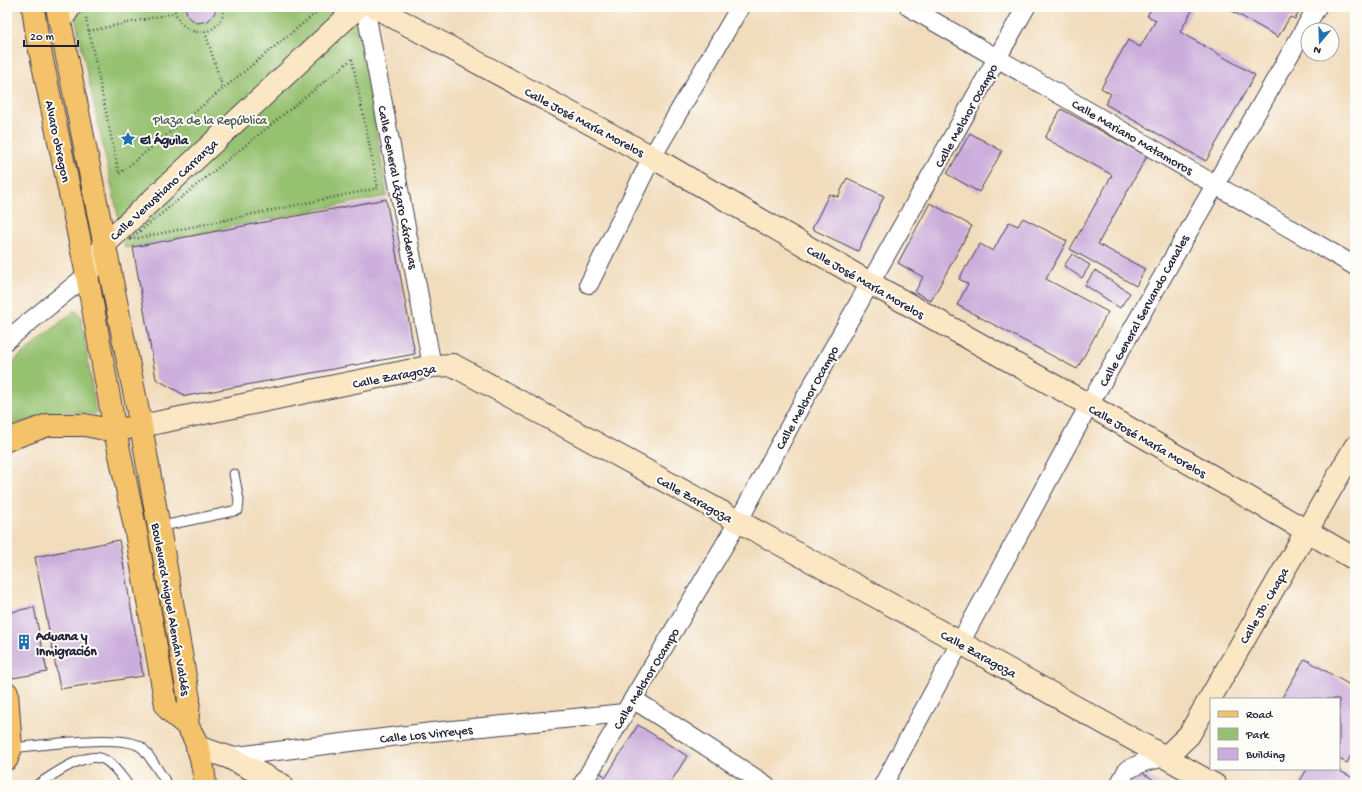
<svg xmlns="http://www.w3.org/2000/svg" width="1362" height="792" font-family="'Gochi Hand',sans-serif">
<style>
.green{fill:#95c170;stroke:#5c7256}
.building{fill:#cbaddb}
.lines{fill:none;stroke-linecap:round;stroke-linejoin:round}
.service-casing{stroke:#413e4e;stroke-width:11}
.minor-casing{stroke:#413e4e;stroke-width:20}
.secondary-casing{stroke:#413e4e;stroke-width:24}
.primary-casing{stroke:#413e4e;stroke-width:24}
.path{stroke:#413e4e;stroke-width:2.5;stroke-dasharray:1 3;stroke-linecap:butt}
.service{stroke:#fff;stroke-width:9}
.minor{stroke:#fff;stroke-width:18}
.secondary{stroke:#fbe7c3;stroke-width:22}
.primary{stroke:#f4c26a;stroke-width:22}
.labels{text-anchor:middle;stroke-width:4;stroke-linejoin:round;paint-order:stroke}
.street-label{font-size:13px;fill:#22223b;stroke:#fdfcf7}
.park-label{font-size:13px;fill:#4a5a4e;stroke:#fdfcf7}
.poi-label{font-size:13px;font-weight:bold;fill:#22223b;stroke:#fdfcf7;text-anchor:start}
</style>
<rect width="100%" height="100%" fill="#fdfcf7"/>
<filter id="ink" filterUnits="userSpaceOnUse"><feTurbulence type="fractalNoise" baseFrequency=".025" numOctaves="2"/><feDisplacementMap in="SourceGraphic" scale="8" xChannelSelector="R" yChannelSelector="G"/><feConvolveMatrix kernelMatrix="1 2 1 2 8 2 1 2 1" color-interpolation-filters="sRGB"/></filter>
<filter id="wash" filterUnits="userSpaceOnUse"><feTurbulence type="fractalNoise" baseFrequency=".012" numOctaves="4" result="noise"/><feDisplacementMap in="SourceGraphic" scale="16" xChannelSelector="R" yChannelSelector="G"/><feGaussianBlur stdDeviation="0.9" result="paint"/><feColorMatrix in="noise" values="0 0 0 0 0 0 0 0 0 0 0 0 0 0 0 0 0 1.4 0 .05"/><feComposite in="paint" operator="in"/></filter>
<g filter="url(#wash)">
<rect width="100%" height="100%" fill="#f1dcbc"/>
<path class="green" d="M73,7h283l31,189 -262,52z
M75,310l6,7 15,97 -32,-2 -54,13 -3,-58z"/>
<g id="blocks">
<path class="building" d="M185,7h30l1,2 -2,5 -6,7 -11,2 -9,-6z
M1152,7h42l-14,25 75,43 -49,86 -101,-57 6,-10 -10,-6 27,-48 12,7 16,-27 -9,-4z
M1225,7h77l-7,12 -5,-2 -12,20z
M1061,109l86,47 -49,88 47,25 -9,17 -66,-37 42,-74 -67,-37z
M970,133l32,18 -23,41 -32,-18z
M847,178l37,18 -26,55 -46,-22 17,-35 9,3z
M386,199l29,155 -229,42 -30,-17 -23,-132z
M930,203l42,23 -41,75 -16,-9 8,-15 -25,-14z
M1023,218l44,23 -21,38 62,33 -31,57 -120,-64 11,-21 -9,-5 7,-13 1,1 13,-23 13,7 16,-29 9,4z
M1072,254l18,11 -8,13 -18,-12z
M1095,270l35,23 -10,15 -35,-23z
M119,540l24,136 -83,13 -25,-132z
M34,607l13,65 -40,7v-66z
M1305,659l50,29v69l-4,-2 -4,8 -8,-4v-60h-58z
M638,725l49,31 -18,29h-78l8,-13 7,5z
M1307,769h29l19,10v6h-57z
M1137,770l26,15h-35z"/>
</g>
</g>
<g filter="url(#ink)">
<use href="#blocks" fill-opacity="0" stroke="#413e4e" stroke-width="1"/>
<g class="lines">
<defs>
<path id="service" d="M158,527l80,-17 1,-10 -5,-26
M11,748c27,-2 110,-15 130,-1 7,5 21,30 27,38
M37,785c15,-9 50,-36 68,-25 10,6 16,16 23,25"/>
<path id="minor" d="M365,7l67,359
M909,7l446,259
M589,284l63,-127 88,-150
M7,340l80,-65
M633,699l133,86
M228,757l204,-25 192,-19
M582,785l156,-263 62,-115 226,-400
M883,785l206,-380 228,-398
M1119,785l8,-15 17,-8 22,-5"/>
<path id="secondary" d="M375,7l277,150 218,126 219,122 266,154
M60,22l10,-15
M87,275l18,-31 253,-237
M141,426l291,-60 21,-1 508,278 254,142
M197,747l31,10 54,28
M1166,757l23,-22 166,-288"/>
<path id="primary" d="M33,7l4,29 50,239 28,156 21,101 30,173c4,9 13,13 20,20 12,13 18,43 19,60
M57,7l84,419 48,273 -2,27
M7,440l41,-15h37l30,6 13,-3
M7,693l4,55 -4,11"/>
</defs>
<use href="#service" class="service-casing"/>
<use href="#minor" class="minor-casing"/>
<use href="#secondary" class="secondary-casing"/>
<use href="#primary" class="primary-casing"/>
<path class="path" d="M174,7c5,33 47,34 51,0
M86,18l33,156 204,-167
M89,31l86,-18
M205,32l18,57
M352,59l26,129 -249,52z"/>
<use href="#service" class="service"/>
<use href="#minor" class="minor"/>
<use href="#secondary" class="secondary"/>
<use href="#primary" class="primary"/>
</g>
</g>
<defs>
<symbol id="sight-bare" viewBox="-9 -9 18 18"><path d="M0-6L1.8-2.2L6-1.7L2.9 1.2L3.7 5.4L0 3.3L-3.7 5.4L-2.9 1.2L-6-1.7L-1.8-2.2Z" fill="#1f6fb2" stroke="#fdfcf7" stroke-width="2.5" paint-order="stroke"/></symbol>
<symbol id="building-bare" viewBox="-9 -9 18 18"><path d="M-4-6H4V6H1V3H-1V6H-4ZM-2.5-4.3h1.7v1.8h-1.7ZM.8-4.3h1.7v1.8H.8ZM-2.5-1h1.7V.8h-1.7ZM.8-1h1.7V.8H.8Z" fill="#1f6fb2" stroke="#fdfcf7" stroke-width="2.5" paint-order="stroke"/></symbol>
</defs>
<g fill-rule="evenodd">
<use href="#sight-bare" x="117" y="128" width="22" height="22"/>
<use href="#building-bare" x="13" y="631" width="22" height="22"/>
</g>
<g class="labels">
<g class="street-label">
<text transform="translate(965 115) rotate(-61)" y="5">Calle Melchor Ocampo</text>
<text transform="translate(585 121) rotate(28)" y="5">Calle José María Morelos</text>
<text transform="translate(1133 136) rotate(30)" y="5">Calle Mariano Matamoros</text>
<text transform="translate(59 141) rotate(78)" y="5">Alvaro obregon</text>
<text transform="translate(399 187) rotate(79)" y="5">Calle General Lázaro Cárdenas</text>
<text transform="translate(163 189) rotate(-43)" y="5">Calle Venustiano Carranza</text>
<text transform="translate(866 281) rotate(30)" y="5">Calle José María Morelos</text>
<text transform="translate(1143 310) rotate(-61)" y="5">Calle General Servando Canales</text>
<text transform="translate(394 375) rotate(-11)" y="5">Calle Zaragoza</text>
<text transform="translate(806 397) rotate(-61)" y="5">Calle Melchor Ocampo</text>
<text transform="translate(1148 440) rotate(30)" y="5">Calle José María Morelos</text>
<text transform="translate(695 498) rotate(29)" y="5">Calle Zaragoza</text>
<text transform="translate(1263 605) rotate(-60)" y="5">Calle Jb. Chapa</text>
<text transform="translate(172 609) rotate(80)" y="5">Boulevard Miguel Alemán Valdés</text>
<text transform="translate(979 653) rotate(29)" y="5">Calle Zaragoza</text>
<text transform="translate(645 678) rotate(-59)" y="5">Calle Melchor Ocampo</text>
<text transform="translate(426 733) rotate(-6)" y="5">Calle Los Virreyes</text>
</g>
<g class="park-label">
<text x="210" y="124">Plaza de la República</text>
</g>
<g class="poi-label">
<text x="140" y="144">El Águila</text>
<text x="36" y="640">Aduana y<tspan x="36" dy="15">Inmigración</tspan></text>
</g>
</g>
<rect width="1362" height="792" fill="none" stroke="#fdfcf7" stroke-width="24"/>
<rect x="1210" y="698" width="130" height="72" fill="#fdfcf7" stroke="#a5a5ac"/>
<rect x="1218" y="711" width="20" height="6" fill="#f4c26a" stroke="#a5a5ac"/>
<text x="1246" y="718" font-size="12" fill="#22223b">Road</text>
<rect x="1218" y="728" width="20" height="12" fill="#95c170" stroke="#a5a5ac"/>
<text x="1246" y="738" font-size="12" fill="#22223b">Park</text>
<rect x="1218" y="748" width="20" height="12" fill="#cbaddb" stroke="#a5a5ac"/>
<text x="1246" y="758" font-size="12" fill="#22223b">Building</text>
<g transform="translate(1320 42) rotate(199)"><circle r="19" fill="#fdfcf7" stroke="#a5a5ac"/>
<path d="M0-3L7 15L0 10L-7 15Z" fill="#1f6fb2"/>
<text y="-6" font-size="11" font-weight="bold" text-anchor="middle" fill="#22223b">N</text>
</g>
<path d="M24 40v6h54v-6" fill="none" stroke="#22223b" stroke-width="2"/>
<text x="30" y="40" font-size="12" fill="#22223b" stroke="#fdfcf7" stroke-width="3" paint-order="stroke">20 m</text>
</svg>
